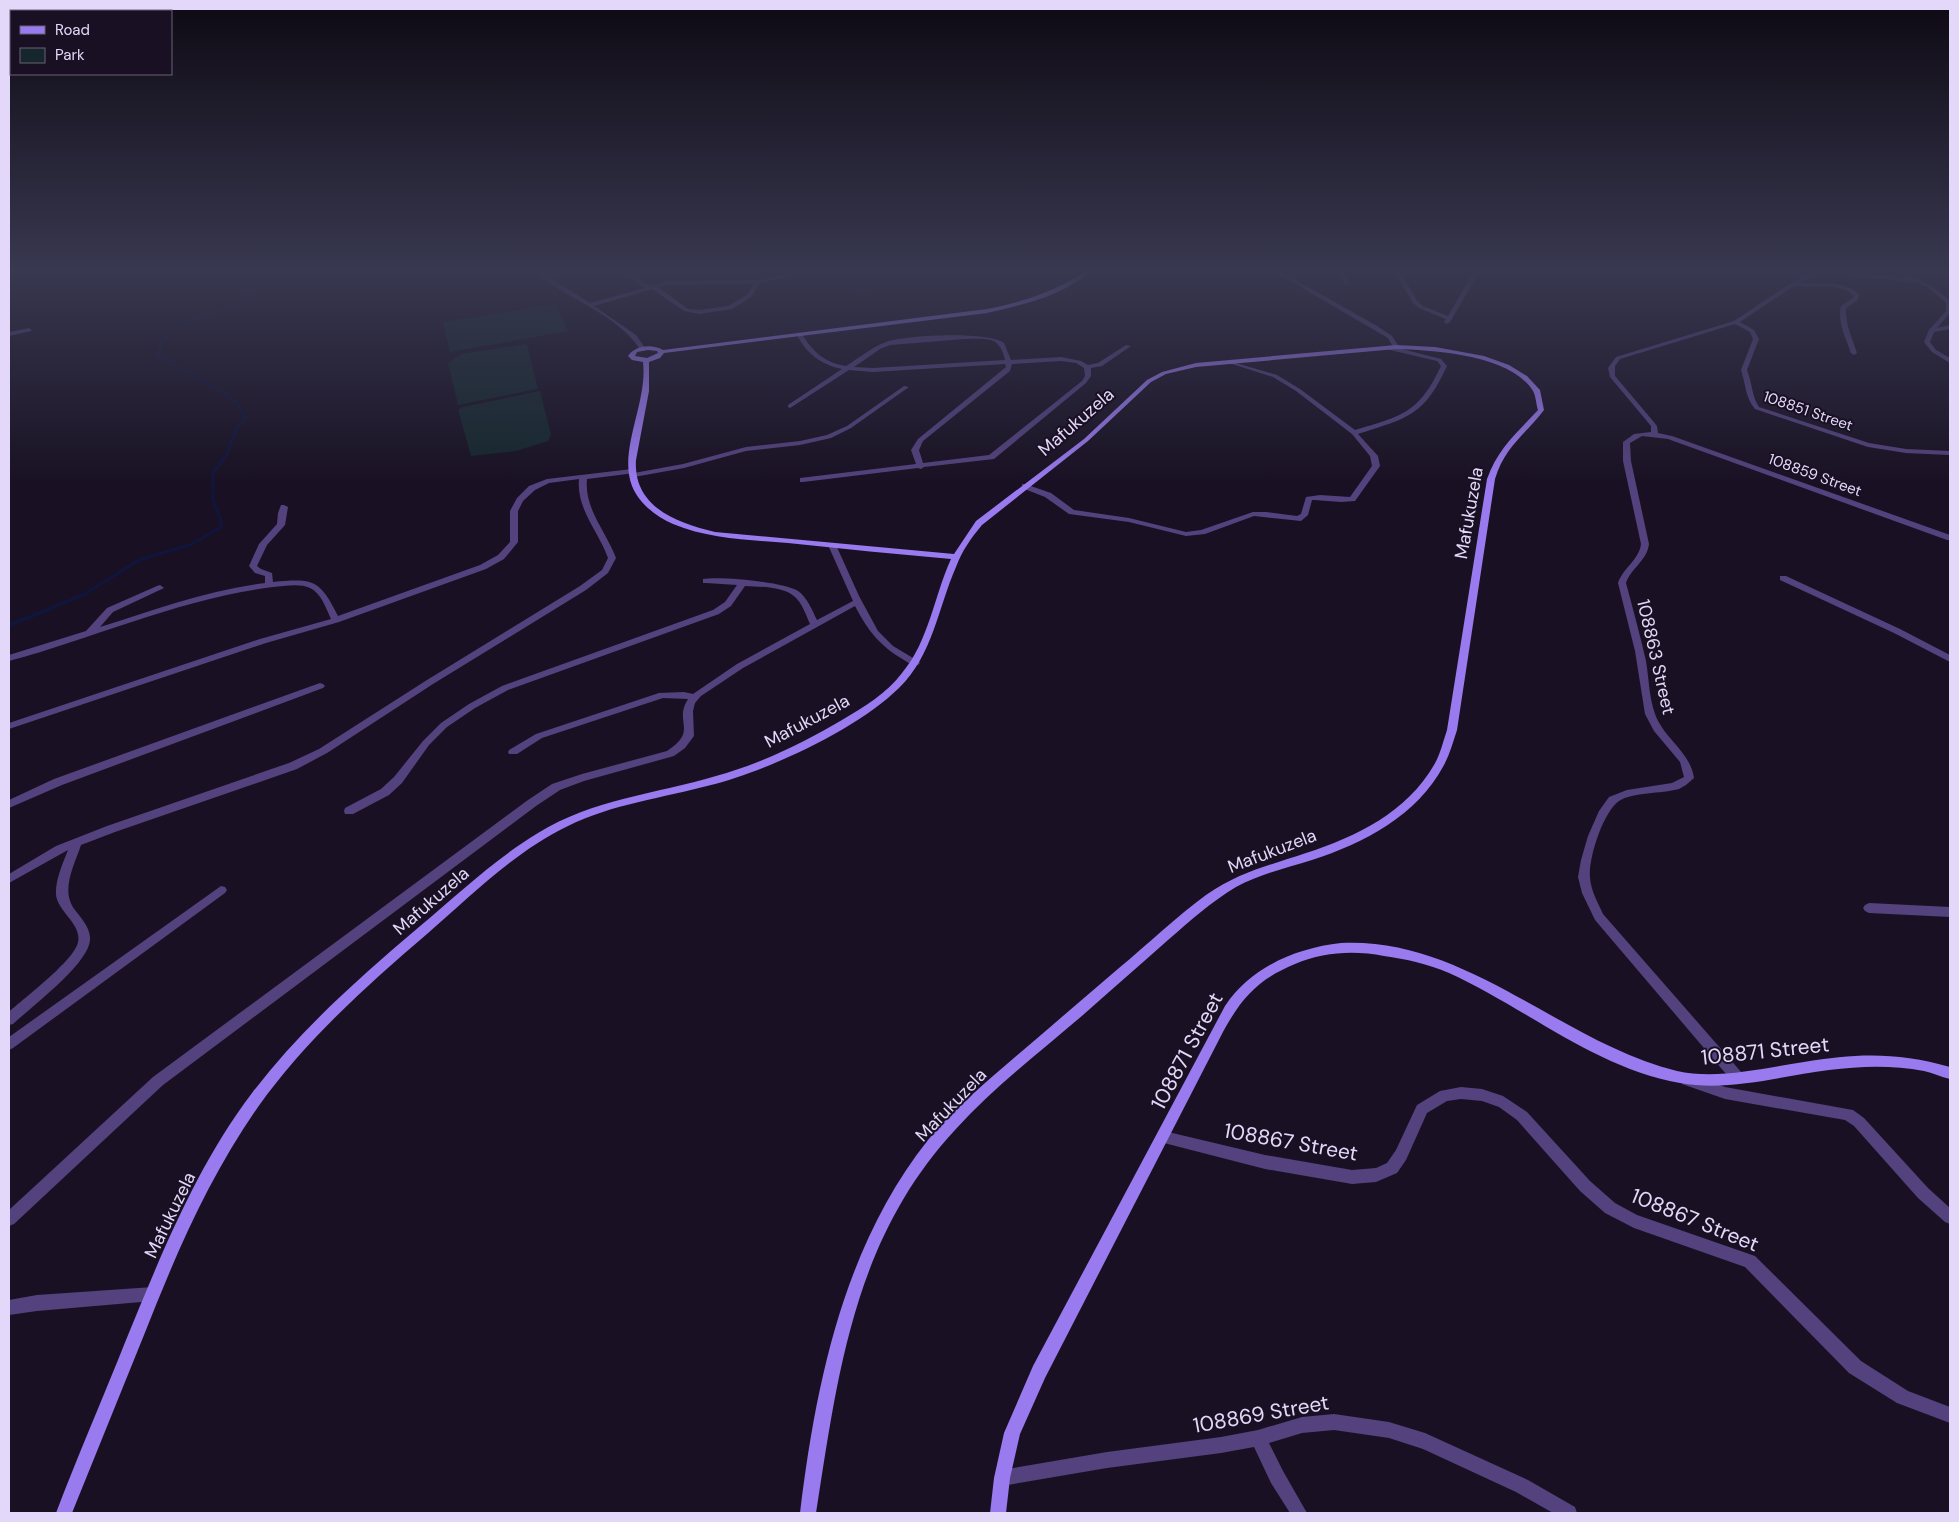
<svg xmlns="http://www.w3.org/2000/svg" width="1959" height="1522" font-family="'DM Sans',sans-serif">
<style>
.green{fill:#15272c}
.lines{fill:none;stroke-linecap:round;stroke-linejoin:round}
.stream-far2{stroke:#10153d;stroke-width:2.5}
.stream-far1{stroke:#10153d;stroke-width:3}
.stream{stroke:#10153d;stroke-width:4}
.street{fill:#53427d;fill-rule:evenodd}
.secondary{fill:#9a7aef;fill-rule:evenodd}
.labels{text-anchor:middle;stroke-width:4;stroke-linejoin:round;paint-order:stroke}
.far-street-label{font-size:15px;fill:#e4d8fa;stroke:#191123}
.street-label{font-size:18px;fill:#e4d8fa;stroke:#191123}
.near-street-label{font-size:21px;fill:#e4d8fa;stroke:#191123}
</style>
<rect width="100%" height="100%" fill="#191123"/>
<path class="green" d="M557,304l11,27 -118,21 -7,-30z
M527,344l11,45 -80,16 -10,-42 14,-9z
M540,391l11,43 -3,7 -32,10 -45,5 -13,-46 4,-3z"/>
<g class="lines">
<path class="stream-far2" d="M1703,280l13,-9
M856,292l58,-21
M242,422l4,-4 -11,-17 -29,-19 -48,-26c2,-5 2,-11 5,-15 15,-22 58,-29 82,-39l-2,-7 12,-6 1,-9 12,-9"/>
<path class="stream-far1" d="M44,611l41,-17 54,-34 53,-16 29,-17v-7l-8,-20v-27l14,-19 10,-27 6,-6"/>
<path class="stream" d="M9,625l38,-15"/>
<path class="street" d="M533,271h7l6,4 14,-4h9l-19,7 40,25 55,-15 -27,-17h7l25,15 17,-5 95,-1 33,-9h9l-45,13 -8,13 -19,12 -33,5 -15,-3 -32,-22 -58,17 42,29 9,13 -3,2 -2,-1c-25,-37 -74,-50 -107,-78zM753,284l-6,11 -19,11 -29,4 -11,-1 -30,-22 9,-2z
M1273,271h7l97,55 15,10 7,11 -1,1 43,11 6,7c-23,50 -39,52 -89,68l20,22 2,10 -25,35 -14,1 -27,-2h-2l-4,15 -7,6 -47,-5 -49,18 -19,2 -57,-14 -60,-8 -24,-17 -23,-9v-4h3l26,9 23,17 55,8 57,14 15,-2 52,-18h13l31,4 4,-2 5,-17 14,-2 30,2 22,-31 -2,-10 -18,-22 -56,-43 -23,-14 -44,-14v-2l48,14 23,14 55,41c47,-14 64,-17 86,-64l-4,-5 -51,-12v-2h7l-5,-9z
M1337,271h6l6,14h-4z
M1394,271h6l17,30 6,5 25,10 26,-45h6l-30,51 -3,2 -3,-2 2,-3 -27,-11 -6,-5z
M1816,271h31l59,7 -16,-7c21,0 45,17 60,29v13l-13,15 13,-3v4l-16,3 -4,10 6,8 14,8v5l-18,-11 -8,-10 5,-12 17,-19v-8l-17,-15 -12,-5 -70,-8h-30l-18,8c21,1 43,-4 60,11l-1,6 -12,8c-1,16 6,30 11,45l-3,2 -3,-2c-5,-15 -14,-31 -10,-47l12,-8v-3l-6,-5 -13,-3 -40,-1 -54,36 14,8 5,9 -12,31c5,12 5,27 12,37l110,36 37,6 44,2v4l-44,-2 -38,-6 -113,-38c-10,-12 -9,-24 -14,-39l12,-31 -3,-7 -15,-8 -115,35 -5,7v10l38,45 4,5 1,7 14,3 278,99v5h-3l-279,-101 -26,-3 -12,7 1,18 18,83c-2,17 -18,24 -23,39 7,26 14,52 20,78 3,18 3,36 9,53 9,25 35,37 39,64l-8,7 -7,4c-18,5 -46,3 -60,12 -16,11 -31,58 -29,77 1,13 8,25 13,36l139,159 1,4 -1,4 -5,2 -5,-2 -137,-161 -13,-27 -4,-16 3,-17 7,-24 11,-25 10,-14 18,-7 45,-7 12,-6 -4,-15 -26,-31 -9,-17 -10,-63 -17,-68c5,-15 21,-23 23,-39l-18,-83v-19l11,-8 17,-2v-6l-41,-49 -2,-9 8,-11 118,-36 57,-38z
M29,328l3,2 -1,1 -22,5v-4z
M798,334h4c11,18 23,29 44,32 13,-8 26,-19 40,-24 19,-7 102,-11 118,1l7,17 50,-3 20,4 7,4 10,-2 28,-18 5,1 -29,20 -11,2v8l-5,7 -92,76 -70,8 -3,2 -3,-1 -115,14h-3v-4l116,-14 -5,-14 7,-11 88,-72 -1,-3 -132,8 -24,-2 -59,38 -2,-1v-2l54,-36c-22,-5 -35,-15 -45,-34zM964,339c22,0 36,-4 41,21l-132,8 -19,-1 26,-18 10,-4zM1061,361l15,2 8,5 1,8 -3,5 -93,74 -66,8 -4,-13 4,-9 87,-70 2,-7z
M904,386l5,1 -58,41 -20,10 -31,7 -54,6 -62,17 -50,9 -4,-2 4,-2 49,-9 63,-17 54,-6 27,-6 20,-9z
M632,469h3v4l-48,6c-3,30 19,52 29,79l-8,15 -22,17 -153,94 -106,69 -30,16 -182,63 -34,13c-7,21 -21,46 -6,65 6,8 14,16 15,27 3,24 -59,70 -77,87l-4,1v-13c15,-14 66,-52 69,-70 4,-18 -20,-30 -22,-47 -1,-15 7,-32 12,-45l-59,33v-9l47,-28 51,-20 182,-63 30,-14 108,-69 153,-94 22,-16 6,-12c-9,-26 -32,-49 -29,-79l-30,4 -14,7 -12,11 -5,10v31l-14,17 -18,10 -147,53 -73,21 -257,86v-6l251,-84 71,-20c-5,-11 -10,-26 -21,-31 -10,-5 -26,-2 -37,-1 -91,11 -176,50 -264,74v-6l77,-24 21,-23 50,-22 3,-1 4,3 -51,24 -13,15c54,-17 108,-37 165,-44v-7l-10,-3 -6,-7 10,-22 18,-20 1,-11 3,-8h3l4,2 -3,18 -18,20 -10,21 4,3 11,4 1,9c41,-4 47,-2 65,34l142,-51 18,-10 12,-13v-31l7,-13 12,-12 18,-7z
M829,543h6l1,2 23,51 19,35 15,15 25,15 2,2 -2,2c-6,1 -9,-2 -14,-5 -24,-14 -36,-29 -49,-54l-112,62 -42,28 -6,7 -2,8 1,25 -9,12 -11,8 -90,25 -24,9 -24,16 -373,279 -149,139 -5,2v-16l144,-133 375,-277 24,-16 30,-10 85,-23c32,-21 6,-28 21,-52l-25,-1 -121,40 -25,16h-8l-1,-2 1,-2 27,-16 123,-41 25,-1 9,2 44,-30 73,-40c-4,-9 -8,-21 -15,-27 -12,-11 -35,-10 -50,-11l-14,20 -12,8 -211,76 -33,18 -28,19 -18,18 -27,38 -13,12 -36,19h-8l-1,-3 1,-3 36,-19 13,-12 29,-36 18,-18 28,-19 33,-18 211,-76 12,-8 12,-17 -31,-2h-3v-4c18,-3 80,3 95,12 9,6 14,19 19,29l36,-19 -25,-56z
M1780,576h6l114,53 50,26v7l-56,-29 -114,-53z
M320,683l3,1 2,2 -2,2 -261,97 -53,23v-8l45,-21z
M221,886l4,1 2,3 -2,3 -212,155 -4,2v-13z
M1869,903l81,4v10l-81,-4 -4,-2 -2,-3 2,-3z
M1687,1074l38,13 128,23 11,8 64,70 22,20v16l-5,-2 -27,-24 -64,-72 -9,-6 -120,-21 -43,-15 -1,-4 1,-4z
M1461,1087l21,2 21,7 24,16 63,69 25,22 22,12 118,41 106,105 47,30 42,16v16l-53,-20 -48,-30 -104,-106 -111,-39 -29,-15 -25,-22 -63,-71 -18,-13 -17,-6 -21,-2 -14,2 -20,12 -21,47 -9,13 -21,9 -24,2 -87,-15 -101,-26 -5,-1 -2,-5 2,-5 5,-1 101,24 87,15 24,-2 11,-5 9,-13 21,-45 23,-14z
M153,1287l5,2 2,5 -2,5 -5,2 -116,10 -28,4v-15l28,-5z
M1334,1414l55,8 36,11 103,47 47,27 2,6h-24l-37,-21 -93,-43 -34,-11 -55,-8 -32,3 -33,10 14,28 24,42h-17l-19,-30 -17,-36 -33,6 -114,15 -105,18 -6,-2 -2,-6 2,-6 6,-2 105,-18 114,-15 37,-7 44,-13z"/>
<path class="secondary" d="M1085,271h6c-28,25 -69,34 -104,42l-323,40 -4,5 -11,4v29l-13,69c-3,47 41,63 79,72l239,22 22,-33 108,-82 63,-59 15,-8 34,-9 200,-18 39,2 49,9 25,9 18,11 13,14 4,20c-20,26 -39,36 -49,69l-38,251c-4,12 -7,24 -13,35 -27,51 -80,78 -132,95 -26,8 -52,14 -76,27 -25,15 -46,34 -68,53 -28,25 -57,50 -85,75 -43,37 -89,72 -128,115 -101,109 -117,243 -139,383h-16c16,-131 44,-267 128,-373 19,-23 42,-44 65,-64 42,-36 84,-72 126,-108 29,-24 57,-51 87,-73 35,-24 62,-29 100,-42 50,-16 101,-41 128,-88 6,-10 9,-23 13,-35l40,-251c11,-31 30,-46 51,-69 -2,-6 -2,-14 -5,-19 -22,-36 -99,-41 -137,-42l-200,18 -30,7 -15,8 -63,59 -106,84c-11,13 -20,26 -26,42 -18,41 -23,88 -57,121 -43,42 -130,82 -188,97 -48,13 -99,19 -143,41 -54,26 -97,70 -141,108 -61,52 -122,107 -169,173 -49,70 -83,149 -114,228 -24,59 -48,119 -72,178h-16c22,-58 47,-115 70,-173 35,-85 70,-173 126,-247 48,-63 107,-115 167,-166 39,-33 76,-68 119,-94 55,-34 118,-39 178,-57 44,-12 87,-33 126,-56 22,-13 45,-27 60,-47 27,-32 32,-77 49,-114 -54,-5 -108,-10 -163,-16 -38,-3 -79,-4 -115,-19 -18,-8 -34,-21 -41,-38 -14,-36 16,-84 11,-124l-11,-2 -4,-4c8,-11 24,-12 35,-6l324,-41c35,-7 68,-17 98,-38zM648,350l9,1 1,2 -11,5 -12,-2 2,-4z
M1341,943c126,-6 219,99 336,128 39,9 88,-3 127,-9 53,-9 94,-10 146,5v12c-9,-2 -17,-6 -26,-8 -32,-6 -63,-5 -95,-1 -48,6 -100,22 -149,13 -85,-15 -154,-75 -231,-110 -21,-9 -43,-14 -65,-17 -30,-6 -61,-4 -89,8 -36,15 -52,32 -71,66l-179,348 -25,56 -10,44 -4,35h-16l4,-35 10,-45 29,-67 192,-360c26,-39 71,-58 116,-63z"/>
</g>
<linearGradient id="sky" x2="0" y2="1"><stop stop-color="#0e0913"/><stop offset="0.56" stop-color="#383850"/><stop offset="1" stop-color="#383850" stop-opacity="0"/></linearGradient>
<rect width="1959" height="484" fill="url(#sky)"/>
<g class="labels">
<g class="far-street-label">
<text transform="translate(1808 411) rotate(19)" y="5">108851 Street</text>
<text transform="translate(1815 475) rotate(20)" y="5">108859 Street</text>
</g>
<g class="street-label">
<text transform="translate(1076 422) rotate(-41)" y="6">Mafukuzela</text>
<text transform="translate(1469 513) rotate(-80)" y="6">Mafukuzela</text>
<text transform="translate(1656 657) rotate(77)" y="6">108863 Street</text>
<text transform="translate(807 721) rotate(-28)" y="6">Mafukuzela</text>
<text transform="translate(1272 851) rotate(-21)" y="6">Mafukuzela</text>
<text transform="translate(431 901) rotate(-41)" y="6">Mafukuzela</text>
<text transform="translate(951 1105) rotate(-46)" y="6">Mafukuzela</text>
<text transform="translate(170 1215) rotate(-64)" y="6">Mafukuzela</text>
</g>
<g class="near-street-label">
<text transform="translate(1187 1051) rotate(-62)" y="7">108871 Street</text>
<text transform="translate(1765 1051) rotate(-6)" y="7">108871 Street</text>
<text transform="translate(1291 1142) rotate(10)" y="7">108867 Street</text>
<text transform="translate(1695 1220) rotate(22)" y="7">108867 Street</text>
<text transform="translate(1261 1414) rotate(-10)" y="7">108869 Street</text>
</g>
</g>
<rect width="1959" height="1522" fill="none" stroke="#e4d8fa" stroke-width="20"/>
<rect x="10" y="10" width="162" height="65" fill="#191123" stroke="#6a6179"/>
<rect x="20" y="26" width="25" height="8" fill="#9a7aef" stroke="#6a6179"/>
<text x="55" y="35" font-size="15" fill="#e4d8fa">Road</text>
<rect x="20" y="48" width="25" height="15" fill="#15272c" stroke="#6a6179"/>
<text x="55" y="60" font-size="15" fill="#e4d8fa">Park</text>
</svg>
